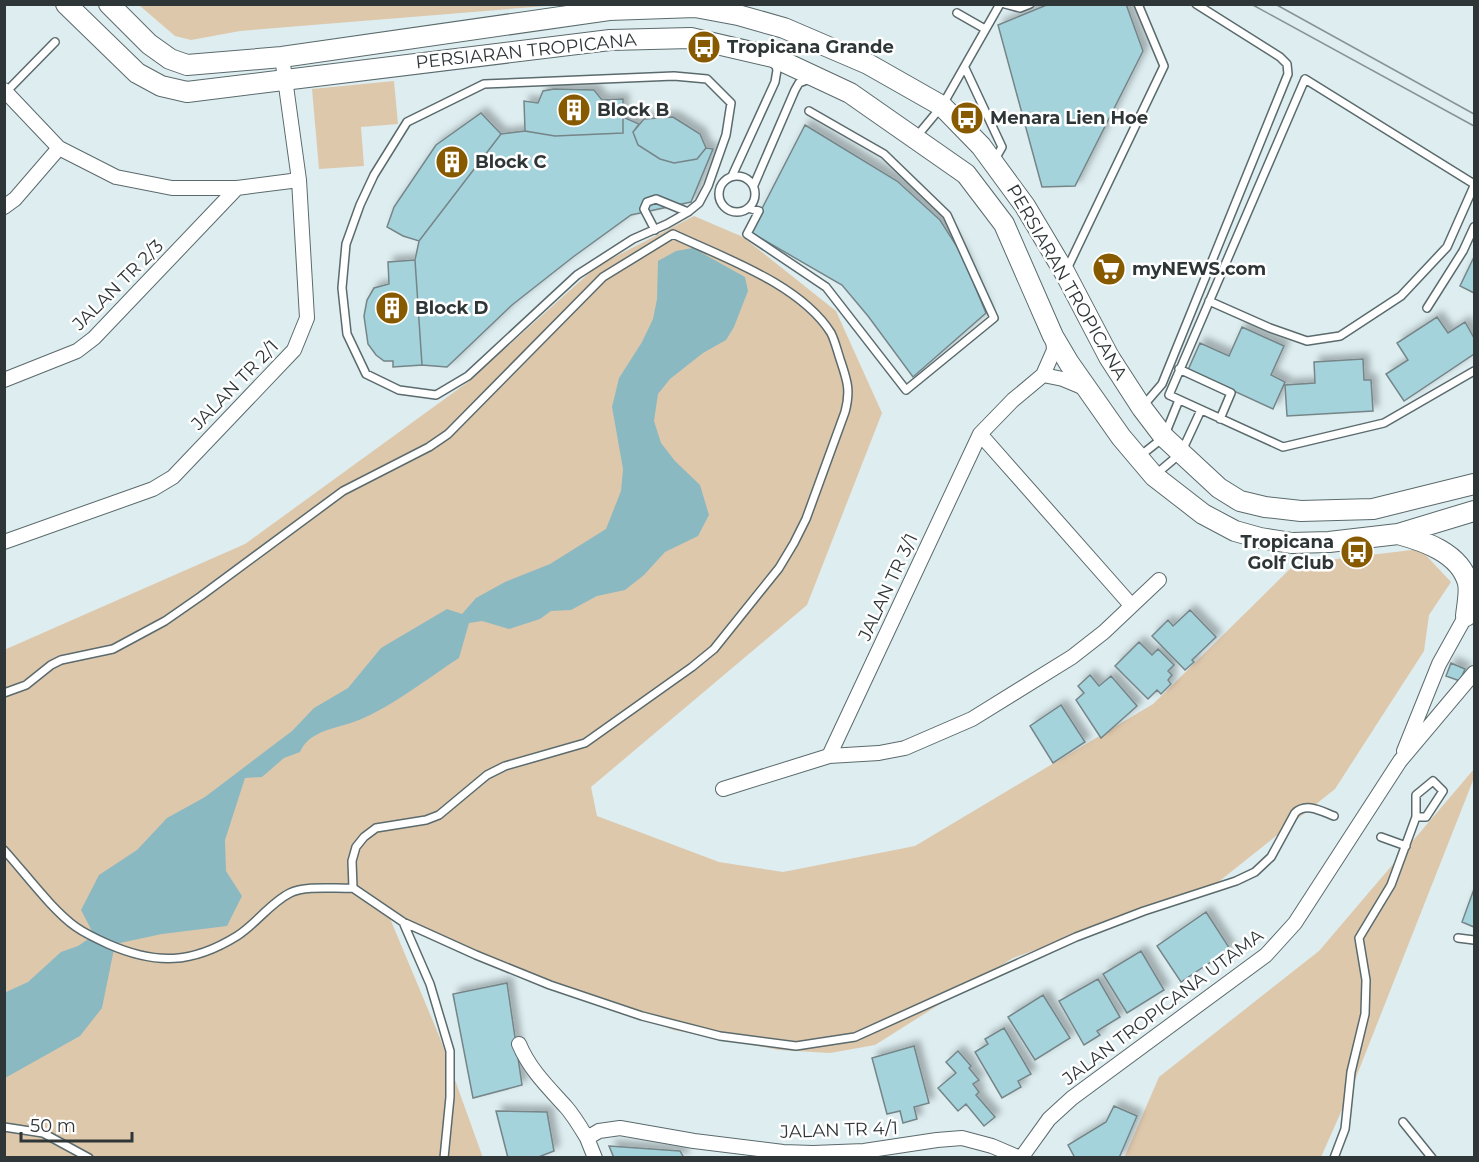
<svg xmlns="http://www.w3.org/2000/svg" width="1479" height="1162" font-family="Montserrat,sans-serif">
<style>
.green{fill:#dec8ac}
.water{fill:#8bb9c2}
.building{fill:#a4d3dc;stroke:#768588;stroke-width:1.5;filter:url(#shadow)}
.lines{fill:none;stroke-linecap:round;stroke-linejoin:round}
.service-casing{stroke:#5b6a6c;stroke-width:10}
.minor-casing{stroke:#5b6a6c;stroke-width:16}
.secondary-casing{stroke:#5b6a6c;stroke-width:22}
.service{stroke:#fff;stroke-width:7}
.minor{stroke:#fff;stroke-width:14}
.secondary{stroke:#fff;stroke-width:20}
.tram{stroke:#889395;stroke-width:1.5}
.labels{text-anchor:middle;stroke-width:5;stroke-linejoin:round;paint-order:stroke}
.poi-label{font-size:18px;font-weight:bold;fill:#2f3637;stroke:#fff;text-anchor:start}
.street-label{font-size:18px;fill:#2f3637;stroke:#fff}
</style>
<defs>
<filter id="shadow"><feDropShadow dx="5.5" dy="-5.5" stdDeviation="3" flood-color="#0004"/></filter>
</defs>
<rect width="100%" height="100%" fill="#ddedf0"/>
<path class="green" d="M139,5h419l-318,26 -49,9 -16,-4z
M394,81l4,43 -37,3 3,39 -45,3 -7,-80z
M694,216l49,21 93,74 46,102 -75,192 -216,182 6,29 122,46 64,10 132,-26 238,-142 142,-140 125,-15 31,33 -22,33 -5,36 -89,138 -118,94 -204,75 -138,87 -45,8 -51,-3 -106,-20 -284,-114 51,122 43,120 -478,-1 -1,-507 241,-106 223,-162 129,-116z
M1474,769v9l-121,307 -32,72 -197,1 35,-81 160,-126z"/>
<path class="water" d="M693,248l52,29 3,14 -14,36 -8,13 -23,13 -33,26 -12,15 -4,27 7,22 14,18 25,24 9,30 -11,21 -33,16 -21,23 -19,15 -28,6 -26,14 -20,1 -11,8 -31,10 -27,-8 -13,2 -10,35c-31,20 -66,48 -100,62 -21,9 -49,9 -59,32l-16,6 -22,19 -17,1 -20,62 1,31 16,25 -15,30 -65,8 -47,10 -13,64 -22,28 -75,42 -1,-85 24,-11 33,-30 17,-6 16,-11 -13,-25 18,-35 38,-25 30,-32 38,-21 87,-66 22,-23 34,-20 33,-40 66,-39 15,5 14,-16 29,-16 45,-18 56,-35 15,-38 2,-22 -11,-62 7,-29 23,-36 11,-23 4,-20 1,-38 18,-10z"/>
<path class="building" d="M1049,4h77l17,47 -68,135 -33,1 -44,-162z
M554,89l40,1 8,10 21,-1v34l-68,3 -30,-5 -1,-30 14,2 5,-12z
M481,113l20,21 -82,107 -16,-5 -16,-9 7,-20 42,-62z
M623,117l16,7 -6,8 5,13 22,14 14,4 23,-4 9,-11 7,1 -22,53 -60,13 -58,42 -61,48 -65,62 -25,-2 -7,-105 4,-19 82,-107 24,-3 30,5 68,-3z
M673,117l27,17 6,14 -9,11 -23,4 -14,-4 -22,-14 -5,-13 11,-13z
M805,125l92,56 43,39 21,33 25,60 -73,64 -45,-61 -26,-31 -92,-53z
M1474,257v36l-14,-7z
M415,260l7,105 -29,2v-6h-9l-8,-6 -8,-11 -4,-28 3,-16 7,-12 15,-4 -1,-22z
M1437,317l11,16 17,-11 9,16v16l-70,47 -18,-27 22,-14 -11,-17z
M1242,327l42,19 -13,29 14,7 -12,27 -85,-39 12,-27 29,13z
M1363,359l1,21h7l2,31 -86,5 -2,-31 30,-2 -1,-21z
M1190,610l26,27 -24,23 2,2 -9,8 -33,-34 16,-16 5,6z
M1139,642l13,13 6,-6 16,16 -6,6 4,4 -4,5 3,4 -10,10 -4,-4 -9,9 -33,-33z
M1451,663l14,6 -5,12 -14,-5z
M1090,675l9,11 12,-10 26,30 -36,32 -25,-38 8,-7 -6,-7z
M1061,705l24,37 -32,21 -23,-37z
M1474,889v38l-12,-5z
M1206,912l24,37 -49,33 -24,-36z
M1141,951l23,39 -37,23 -24,-39z
M1098,979l22,38 -23,14 3,4 -16,10 -25,-44z
M507,983l15,102 -49,13 -20,-104z
M1043,995l27,43 -35,22 -27,-43z
M1004,1028l27,46 -13,7 3,6 -19,11 -27,-46 13,-8 -3,-5z
M914,1046l15,57 -15,4 3,12 -14,4 -3,-12 -13,3 -15,-56z
M958,1051l13,15 -2,2 10,12 -6,4 6,8 -3,3 19,22 -11,9 -18,-22 -8,7 -20,-23 18,-15 -10,-11z
M1114,1106l23,10 -18,42h-44l-7,-13 38,-23z
M496,1111l51,1 7,39 -18,7h-28z
M609,1146l71,5 4,7h-70z"/>
<g class="lines">
<defs>
<path id="service" d="M1005,4l15,4 10,-4
M957,13l28,16
M965,68l37,79 -8,14
M674,76l33,3 24,24 -5,32 -18,51 -9,17 -11,9 -21,12 -34,15 -56,36 -109,101 -32,19 -37,-5 -33,-16 -19,-40 -5,-46 4,-44 14,-39 14,-30 33,-53 77,-38z
M6,92l49,-50
M917,136l25,-30 58,-102
M732,176l43,-94 2,-12 -2,-7
M719 194a18 18 0 1 1 36 0a18 18 0 1 1-36 0Z
M1474,184l-169,-105 -136,316 114,52 101,-24 90,-52
M754,185l41,-95 4,-7 10,-4
M748,208l11,3 -12,23 79,53 80,103 88,-72 -47,-103 -63,-61 -75,-43
M655,230l-11,-21 3,-7 9,-3 32,13
M1066,271l98,-205 -26,-62
M1209,301l61,27 37,13 33,-5 61,-40 46,-49 27,-61
M1427,308l36,-57 11,-24
M1179,369l52,24 -11,26
M1143,406l19,-22 126,-310 -1,-10 -7,-7 -84,-53
M1140,456l24,-19 15,-37
M1155,475l26,-22 20,-43
M4,693l22,-8 25,-20 10,-5 52,-11 52,-28 36,-25 142,-105 86,-44 19,-13 155,-157 70,-43c51,24 127,50 158,99 4,8 6,17 9,26 7,21 11,31 5,53l-39,107 -12,24 -15,25 -65,81 -22,18 -107,76 -80,23 -18,9 -48,40 -13,5 -50,8 -12,9 -8,10 -4,14 1,27 50,34 73,33 74,30 92,31 78,20 76,10 59,-9 221,-100 68,-26 92,-30 19,-9 16,-15 24,-44c11,-11 26,-2 39,3
M1381,837l25,9
M4,850c21,23 48,60 72,77 10,7 21,12 32,17 48,21 84,20 129,-8 19,-12 33,-33 53,-43 16,-8 46,-4 63,-5
M403,922l27,62 20,67v46l-6,61
M1458,938l16,2
M1403,1122l29,36
M4,1127l39,6 46,25
M1334,1158l11,-29 6,-57 14,-58 1,-34 -7,-42 32,-53 25,-68v-22l17,-14 10,10 -17,26h-10"/>
<path id="minor" d="M4,90l55,58 57,29 56,11h65l62,-8
M4,207l11,-8 44,-51
M1043,375l20,4 24,10
M4,380l73,-29 17,-13 143,-150
M980,434l151,171
M4,542l149,-53 20,-12 121,-127 13,-32 -8,-138 -17,-123
M1404,751l35,-87 30,-54
M829,756l151,-322 33,-34 30,-25 11,-25 -1,-12
M723,789l106,-33 50,-3 26,-5 67,-29 100,-62 32,-25 55,-52
M519,1044c11,26 29,43 47,63 8,9 15,21 21,31
M595,1158l-8,-20 12,-7 21,-3 74,13 89,11 30,1 51,-2 73,-11 25,-2 30,8 28,12
M1021,1158l28,-39 23,-21 194,-143 29,-32 105,-162 74,-88"/>
<path id="secondary" d="M66,4l71,69 24,13 26,6 423,-52 81,-2 82,19 77,36 116,81 38,50 49,112 16,27 52,74 33,39 49,38 32,17 25,7 32,5 37,-1 69,-8 76,-23
M109,4l40,40 21,15 17,6 95,-8 327,-47 86,-3 43,8 46,13 84,36 74,42 39,40 44,60 40,67 44,84 33,51 22,29 55,51 21,13 25,6 36,4 72,-2 101,-25
M1398,534c26,7 62,19 70,49 2,9 -1,23 -2,33"/>
</defs>
<use href="#service" class="service-casing"/>
<use href="#minor" class="minor-casing"/>
<use href="#secondary" class="secondary-casing"/>
<use href="#service" class="service"/>
<use href="#minor" class="minor"/>
<use href="#secondary" class="secondary"/>
<path class="tram" d="M1251,4l223,122
M1275,4l199,110"/>
</g>
<defs>
<symbol id="bus-disc" viewBox="-11 -11 22 22"><circle r="9.5" fill="#885a00" stroke="#fff"/><path d="M-5-6H5V4H4V6H2V4H-2V6H-4V4H-5ZM-3.5-4V0h7V-4ZM-3.5 1.2v1.5H-2V1.2ZM2 1.2v1.5H3.5V1.2Z" fill="#fff"/></symbol>
<symbol id="building-disc" viewBox="-11 -11 22 22"><circle r="9.5" fill="#885a00" stroke="#fff"/><path d="M-4-6H4V6H1V3H-1V6H-4ZM-2.5-4.3h1.7v1.8h-1.7ZM.8-4.3h1.7v1.8H.8ZM-2.5-1h1.7V.8h-1.7ZM.8-1h1.7V.8H.8Z" fill="#fff"/></symbol>
<symbol id="supermarket-disc" viewBox="-11 -11 22 22"><circle r="9.5" fill="#885a00" stroke="#fff"/><path d="M-6-5.5h2.5l.6 2H6L4.5 2H-2.5L-4.4-4H-6ZM-1.5 3.2a1.3 1.3 0 1 0 .1 0ZM3 3.2a1.3 1.3 0 1 0 .1 0Z" fill="#fff"/></symbol>
</defs>
<g fill-rule="evenodd">
<use href="#bus-disc" x="685" y="28" width="38" height="38"/>
<use href="#building-disc" x="555" y="91" width="38" height="38"/>
<use href="#bus-disc" x="948" y="99" width="38" height="38"/>
<use href="#building-disc" x="433" y="143" width="38" height="38"/>
<use href="#supermarket-disc" x="1090" y="250" width="38" height="38"/>
<use href="#building-disc" x="373" y="289" width="38" height="38"/>
<use href="#bus-disc" x="1338" y="533" width="38" height="38"/>
</g>
<g class="labels">
<g class="poi-label">
<text x="727" y="53">Tropicana Grande</text>
<text x="597" y="116">Block B</text>
<text x="990" y="124">Menara Lien Hoe</text>
<text x="475" y="168">Block C</text>
<text x="1132" y="275">myNEWS.com</text>
<text x="415" y="314">Block D</text>
<text x="1334" y="548" text-anchor="end">Tropicana<tspan x="1334" dy="21">Golf Club</tspan></text>
</g>
<g class="street-label">
<text transform="translate(526 51) rotate(-6)" y="6">PERSIARAN TROPICANA</text>
<text transform="translate(1067 282) rotate(60)" y="6">PERSIARAN TROPICANA</text>
<text transform="translate(118 285) rotate(-45)" y="6">JALAN TR 2/3</text>
<text transform="translate(235 385) rotate(-46)" y="6">JALAN TR 2/1</text>
<text transform="translate(888 587) rotate(-65)" y="6">JALAN TR 3/1</text>
<text transform="translate(1163 1007) rotate(-37)" y="6">JALAN TROPICANA UTAMA</text>
<text transform="translate(839 1130) rotate(-2)" y="6">JALAN TR 4/1</text>
</g>
</g>
<rect width="1479" height="1162" fill="none" stroke="#2f3637" stroke-width="12"/>
<path d="M21 1132v9h111v-9" fill="none" stroke="#2f3637" stroke-width="3"/>
<text x="30" y="1132" font-size="18" fill="#2f3637" stroke="#ffffff" stroke-width="4.5" paint-order="stroke">50 m</text>
</svg>
